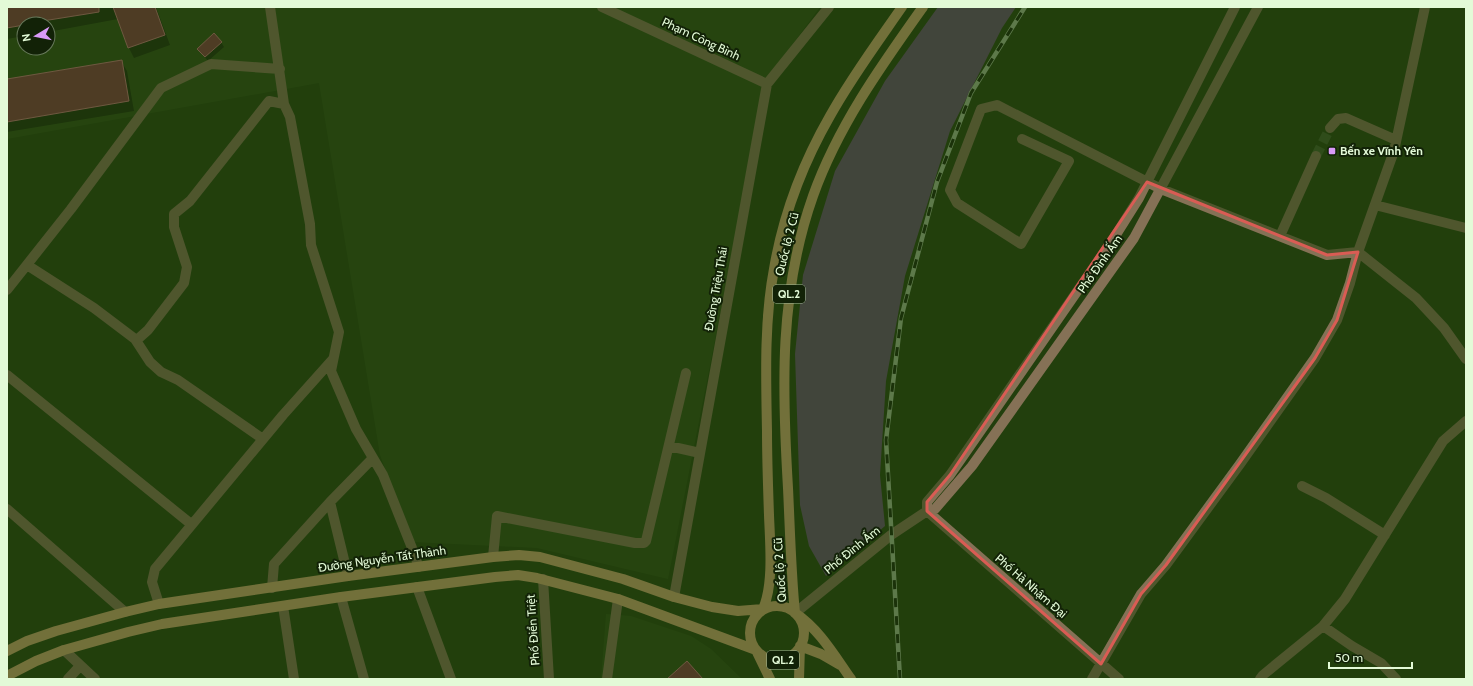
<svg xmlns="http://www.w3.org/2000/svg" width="1473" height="686" font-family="Cabin,sans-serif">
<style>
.built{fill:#2b4b13;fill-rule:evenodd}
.green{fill:#674c73}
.shadow{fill:#0007}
.building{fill:#843942;stroke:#c9767e}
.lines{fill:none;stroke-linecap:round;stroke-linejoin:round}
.minor-tunnel{stroke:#3f5b2b;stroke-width:10;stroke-dasharray:10 5;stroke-linecap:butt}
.minor{stroke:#857156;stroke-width:10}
.major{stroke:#d3aa71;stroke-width:10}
.rail-casing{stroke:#a5be96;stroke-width:4.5}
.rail{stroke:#122207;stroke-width:3;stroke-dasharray:9;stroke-linecap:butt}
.marked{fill:none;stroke:#d95c54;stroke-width:3;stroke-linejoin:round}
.poi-dot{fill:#d99af7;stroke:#122207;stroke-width:1.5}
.labels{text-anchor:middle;stroke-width:4;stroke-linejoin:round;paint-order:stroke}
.shield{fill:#122207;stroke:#a4b999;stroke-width:1}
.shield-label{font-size:11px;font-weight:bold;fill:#e3fad7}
.street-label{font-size:12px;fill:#e3fad7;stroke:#122207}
.poi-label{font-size:12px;font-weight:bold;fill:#e3fad7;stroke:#122207;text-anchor:start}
</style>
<rect width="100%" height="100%" fill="#223f0d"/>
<path class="built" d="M7,7h813l-54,73 -98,499 -131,-31 -124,-6 -33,-87 -61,-372 -312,56zM24,24h24v24h-24z
M606,614l25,2 60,20 20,13 31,30h-141z"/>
<path class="green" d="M938,7h78l-14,21 -52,103 -45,145 -19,105 -6,94 5,51 -59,50 -17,-30 -9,-41 -5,-151 8,-79 32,-104 50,-90z"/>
<path class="shadow" d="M7,7h149l14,38 -36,13 -5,-10 -11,-29 -70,13v-8h-24v12l-17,3z
M221,42l3,5 -16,14 -10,-12z
M121,61l6,10 7,40 -127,21v-52z"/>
<path class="building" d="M7,7h92v5l-75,12v1l-17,3z
M113,7h42l10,28 -37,13z
M214,33l8,9 -17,15 -8,-8z
M122,60l7,41 -122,21v-43z
M687,661l16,18h-36z"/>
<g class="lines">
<path class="minor-tunnel" d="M1316,156l14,-28"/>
<path class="minor" d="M270,7l14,97
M602,7l165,77
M1330,128l8,-9 8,-1 50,22
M1022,139l47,22 -48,83 -64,-41 -7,-13 31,-81 16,-4 164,84 166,66 31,-3 58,46 28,30 22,31
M1375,205l91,23
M1280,236l36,-80
M27,265l67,43 41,31 15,23 11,10 17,8 85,59
M7,290l64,-81 90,-121 50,-24 69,5
M135,339l4,-1 9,-8 36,-47 3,-16 -13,-40v-13l16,-13 79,-100 15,3 6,13 20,107 1,21 28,87 -8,39 25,58 27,46 33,83 2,9
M7,375l184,149
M669,446l31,7
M1302,486l24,12 59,37
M330,502l43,-44
M7,509l118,103
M927,511v-9l23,-27 162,-234 27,-43 96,-191
M927,511l192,168
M493,557l4,-41 138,27h9l2,-2 40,-168
M543,579l6,100
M417,587l34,92
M272,588l2,-24 56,-62 18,74
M341,597l23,82
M674,597l93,-513 62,-77
M159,604l-7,-22 3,-13 128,-154 50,-56
M283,606l11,73
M795,613l96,-78 36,-24 8,-2 37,-43 162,-228 124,-231
M1323,626l29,20 29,17 15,16
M64,650l31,29
M68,679l12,-13
M607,679l11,-80
M1092,679l49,-85 25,-29 74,-101 75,-106 22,-38 13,-37 8,-31 36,-101 31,-144
M1260,679l3,-4 60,-49 22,-27 98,-158 23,-20"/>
<path class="major" d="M750 633a27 27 0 1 1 54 0a27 27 0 1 1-54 0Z
M7,651l20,-10 29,-10 69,-19 34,-8 189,-28 145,-19 26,-2 21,2 83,22 51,18 38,10 26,4 25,-2c11,-25 7,-66 6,-94 -1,-28 -2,-56 -2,-84 -1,-53 -3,-109 7,-162 9,-53 29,-106 56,-153 21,-38 47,-73 72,-109
M7,676l29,-15 28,-11 64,-18 34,-8 179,-27 154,-20 23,-2 19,3 81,21 138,51 14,29
M799,679l1,-33 21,8 19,11
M851,679c-17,-24 -31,-49 -56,-66 -4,-41 -5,-83 -7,-125 -6,-100 -9,-196 25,-292 25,-70 68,-130 110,-189"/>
<defs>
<path id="rail" d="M900,679l-14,-239 15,-122 36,-136 34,-89 54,-86"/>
</defs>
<use href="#rail" class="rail-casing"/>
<use href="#rail" class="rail"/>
</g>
<path d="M0 0H1473V686H0ZM1147,182l180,73 31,-3 -21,68 -22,38 -149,207 -25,29 -40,70 -174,-153v-9l23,-27z" fill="#223f0d" fill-opacity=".55" fill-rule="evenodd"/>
<path class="marked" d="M1147,182l180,73 31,-3 -21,68 -22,38 -149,207 -25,29 -40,70 -174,-153v-9l23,-27z"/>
<rect class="poi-dot" x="1328" y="147" width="8" height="8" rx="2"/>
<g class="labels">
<g class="shield">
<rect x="773" y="285" width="32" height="18" rx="3"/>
<rect x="767" y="651" width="32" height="18" rx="3"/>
</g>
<g class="shield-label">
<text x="789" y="298">QL.2</text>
<text x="783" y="664">QL.2</text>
</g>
<g class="street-label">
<text transform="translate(701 39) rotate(25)" y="4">Phạm Công Bình</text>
<text transform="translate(787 244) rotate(-76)" y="4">Quốc lộ 2 Cũ</text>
<text transform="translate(1100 264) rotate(-55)" y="4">Phố Đình Ấm</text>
<text transform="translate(716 289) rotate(-80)" y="4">Đường Triệu Thái</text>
<text transform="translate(852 550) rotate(-39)" y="4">Phố Đình Ấm</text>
<text transform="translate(382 559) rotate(-8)" y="4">Đường Nguyễn Tất Thành</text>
<text transform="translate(780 570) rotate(-94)" y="4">Quốc lộ 2 Cũ</text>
<text transform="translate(1031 586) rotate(41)" y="4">Phố Hà Nhậm Đại</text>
<text transform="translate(533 630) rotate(-94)" y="4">Phố Điển Triệt</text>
</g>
<g class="poi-label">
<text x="1340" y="155">Bến xe Vĩnh Yên</text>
</g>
</g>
<rect width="1473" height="686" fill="none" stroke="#e3fad7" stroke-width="16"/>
<g transform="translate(36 36) rotate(260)"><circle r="19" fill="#122207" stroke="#66785a"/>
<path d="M0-3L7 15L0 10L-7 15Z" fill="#d99af7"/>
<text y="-6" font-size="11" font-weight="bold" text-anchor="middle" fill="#e3fad7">N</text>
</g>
<path d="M1329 662v6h83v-6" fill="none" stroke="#e3fad7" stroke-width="2"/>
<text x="1335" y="662" font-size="12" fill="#e3fad7" stroke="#122207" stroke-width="3" paint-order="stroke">50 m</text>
</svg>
